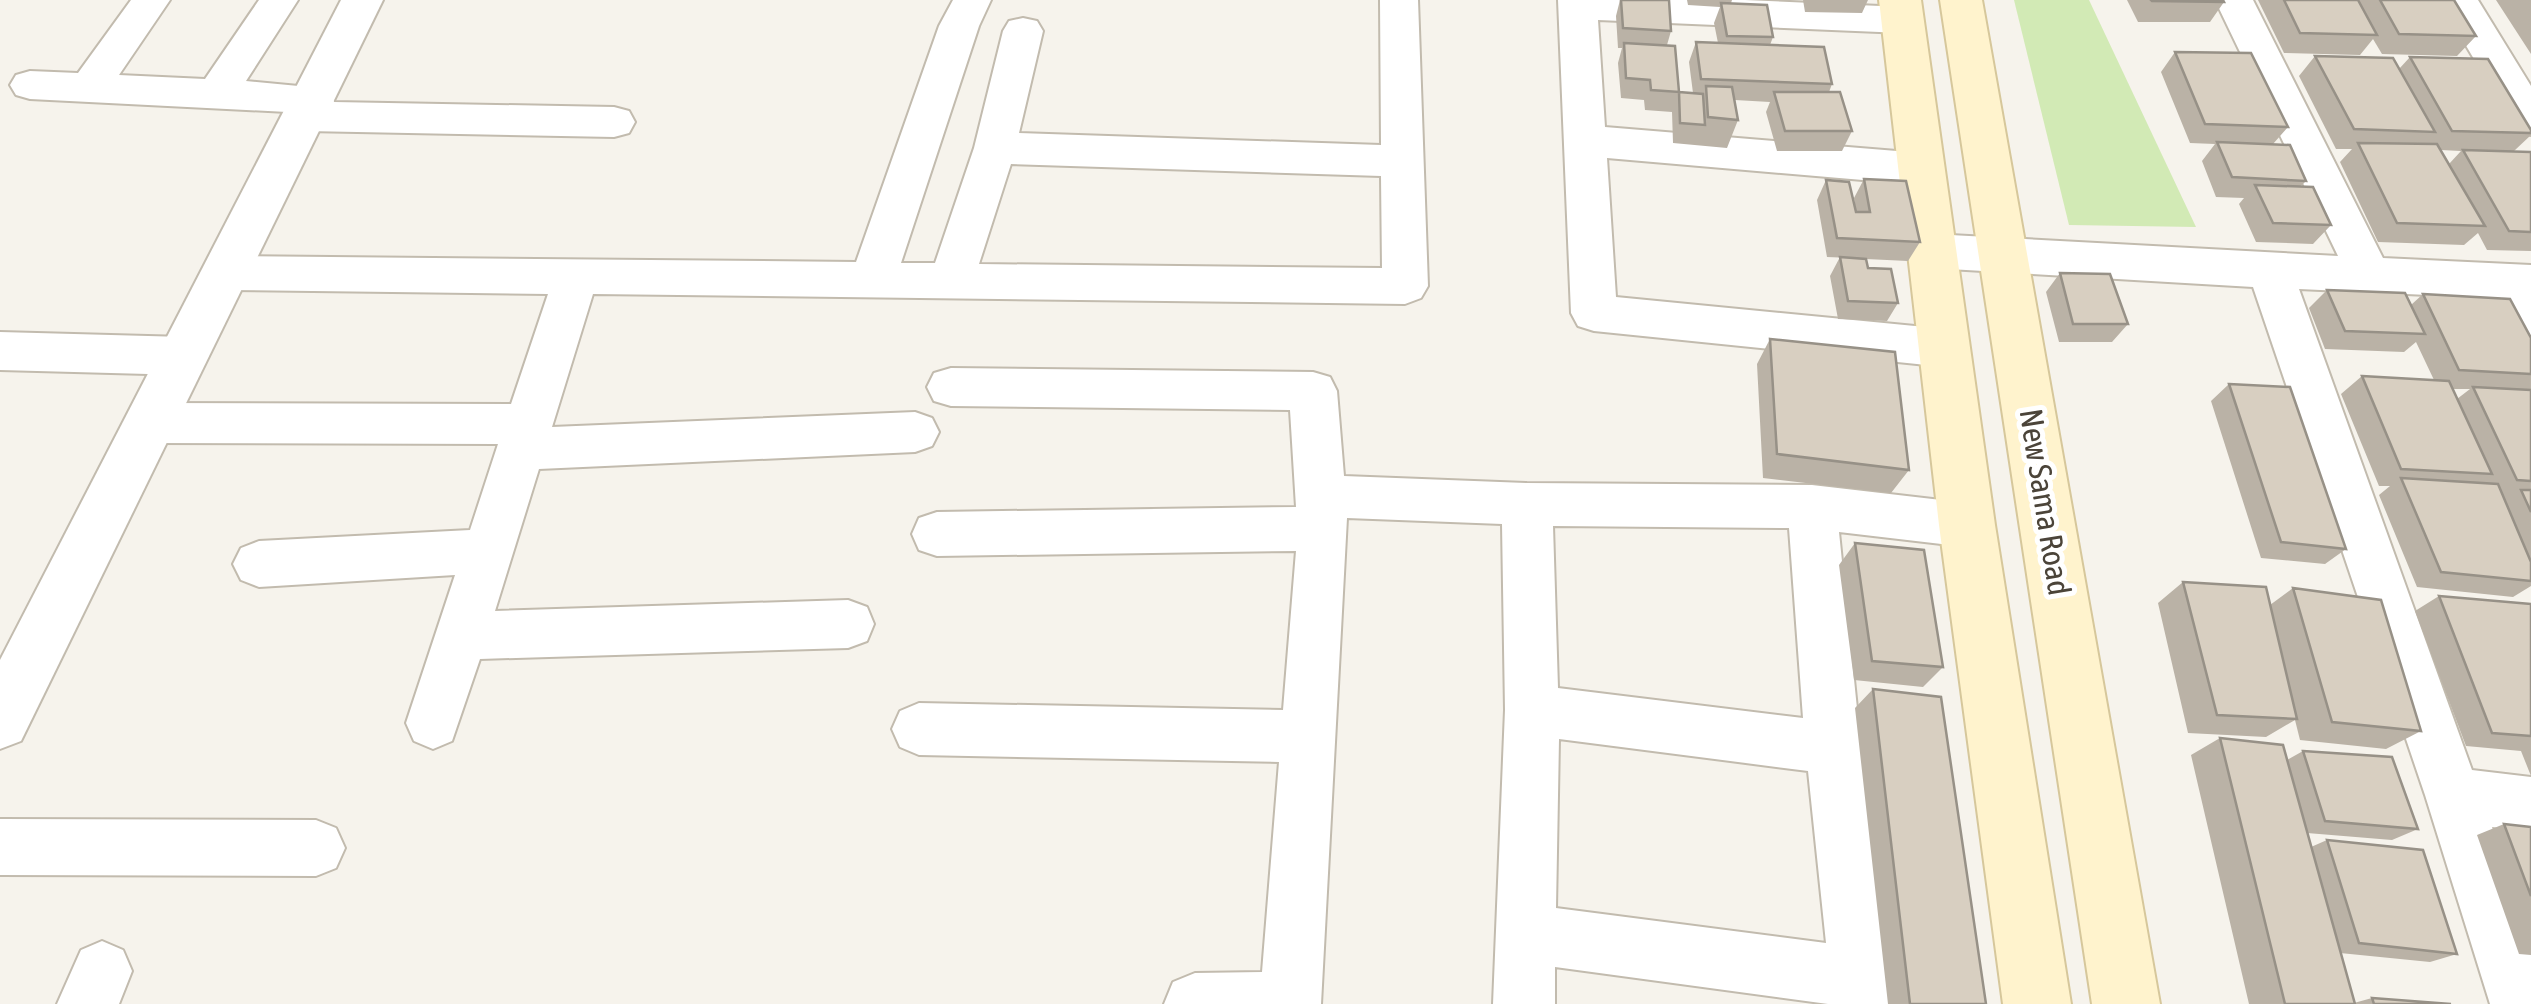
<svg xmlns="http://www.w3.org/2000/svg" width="2531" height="1004" font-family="'Asap Condensed',sans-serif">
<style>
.green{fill:#d2eab5}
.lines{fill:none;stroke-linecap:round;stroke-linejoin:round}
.minor-casing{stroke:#c2bbae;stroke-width:4}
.tertiary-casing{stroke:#c2bbae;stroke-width:4}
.secondary-casing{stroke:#d6c79b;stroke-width:4}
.minor{fill:#fff;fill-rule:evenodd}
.tertiary{fill:#fff;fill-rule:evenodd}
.secondary{fill:#fff3cd;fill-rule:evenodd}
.wall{fill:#bab2a6;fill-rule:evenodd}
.building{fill:#d8cfc1;stroke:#979187;stroke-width:2.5}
.labels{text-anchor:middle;stroke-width:10;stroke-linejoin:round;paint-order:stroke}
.street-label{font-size:32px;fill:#4b4439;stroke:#fff}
</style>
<rect width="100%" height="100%" fill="#f6f3ec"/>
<path class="green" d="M2014,0h75l107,227 -127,-2z"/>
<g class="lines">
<defs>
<path id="minor" d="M131,0h39l-51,75 86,4 54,-79h39l-52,81 84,8 4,13 280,5 15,4 6,11 -6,11 -15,4 -308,-6 -15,-5 -6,-10 2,-4 -257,-13 -14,-4 -6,-10 6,-10 14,-4 48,2z
M953,0h38l-12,26 -78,237h34l39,-115 29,-117 6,-10 14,-3 14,3 6,10 -24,102 362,12 -1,-145h38l10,286 -7,12 -16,6 -812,-10 -41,133 363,-15 17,6 7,14 -7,14 -17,6 -376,17 -44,142 353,-11 19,7 7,17 -7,17 -19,7 -368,11 -28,82 -19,8 -19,-8 -8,-18 49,-148 -196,12 -18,-7 -8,-16 8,-16 18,-7 211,-11 28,-86 -347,-1 -17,-6 -7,-14 7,-14 17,-6 360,1 37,-110 -321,-4 -16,-5 -6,-12 6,-12 16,-5 629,6 83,-236zM1011,164l370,12 1,92 -403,-4z
M1558,0h187l158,7 14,4 6,9 -6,9 -14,4 -305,-13 7,107 316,26 15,5 6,11 -6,11 -15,5 -314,-27 9,139 330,32 16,6 7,13 -7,13 -16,6 -352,-36 -16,-5 -7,-13z
M2215,0h38l130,258 148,7v82l-16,-5 -23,-44 -193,-9 173,481 59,7v54l-39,-4 39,116v61h-41l-65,-209 -172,-508 -321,-19 -16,-5 -6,-12 6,-12 16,-5 406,22z
M2439,0h39l53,86v49l-15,-5z
M0,332l185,5 17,6 6,13 -6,13 -17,6 -185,-5z
M951,368l362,4 17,5 7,14 7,85 183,7 285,2 155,18 18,7 7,15 -7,15 -18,7 -128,-15 22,216 33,256h-66l-273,-37v37h-62l12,-294 -3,-186 -155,-6 -26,486h-157l9,-22 22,-9 67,-1 17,-210 -360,-7 -19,-8 -8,-18 8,-18 19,-8 364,7 13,-159 -359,5 -18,-6 -7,-16 7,-16 18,-6 359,-5 -6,-97 -339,-4 -17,-5 -7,-14 7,-14zM1553,526l236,2 14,190 -245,-30zM1559,739l249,32 18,172 -270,-35z
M0,819l316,1 20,8 9,20 -9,20 -20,8 -316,-1z
M102,941l21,9 9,21 -13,33h-62l24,-54z"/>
<path id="tertiary" d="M341,0h42l-362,741 -21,8v-89z"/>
<path id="secondary" d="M1879,0h42l74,525 76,479h-68l-64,-479z
M1940,0h42l178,1004h-68z"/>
</defs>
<use href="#minor" class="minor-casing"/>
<use href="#tertiary" class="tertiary-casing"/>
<use href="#secondary" class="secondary-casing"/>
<use href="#minor" class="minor"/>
<use href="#tertiary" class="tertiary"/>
<use href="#secondary" class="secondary"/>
</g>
<path class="wall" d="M1620,0h49l2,31 -4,14 12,47 -7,20 -27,-2 -1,-10 -23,-2 -3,-35 4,-15h-4l-2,-32z
M1687,0h45l-1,3 42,34 -3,8 62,39 -3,8 23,39 -10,20h-65l-11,-39 4,-10 -35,-2 3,20 -11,28 -54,-5 -1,-31 7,-20 14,1 -4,-31 7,-20 22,1 -4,-20 6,-16 -32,-2z
M1803,0h65l-6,13 -57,-1z
M2127,0h96l1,2 -14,20h-72z
M2258,0h196l22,36 -19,20 -75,-2 -9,-15 -13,16 -76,-2z
M2496,0h35v54z
M2175,52l113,75 -15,17 33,37 -6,6 31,38 -18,19 -57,-2 -17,-38 5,-6 -28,-1 -14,-36 13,-17 -25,-1 -29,-71z
M2315,56l84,13 11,-12 121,76v2l-17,16 17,1v99l-44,-1 -9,-17 -14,12 -86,-3 -38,-80 12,-13h-16l-37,-73zM2441,150l20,1 -12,13z
M1864,179l56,63 -12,19 -42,-2 2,9 30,35 -11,18 -49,-2 -8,-43 10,-19 12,1 -25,-1 -10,-57 9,-20 30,32 -2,-14z
M2060,273l68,51 -16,18h-53l-13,-50z
M2327,290l84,15 12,-11 108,44v51l-1,1h1v196l-18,11 -96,-10 -38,-92 11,-9h-11l-38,-92 21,-18 72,4 -18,-38 -12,10 -79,-3 -16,-41zM2452,389h18l-13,10z
M1770,339l139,131 -18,23 -128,-15 -6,-114z
M2229,384l117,165 -21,15 -64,-6 -50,-157z
M1855,543l88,124 -20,20 -69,-7 -15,-115z
M2183,582l87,23 23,-17 128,143 -35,18 -86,-9 -5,-20 -29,17 -78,-4 -30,-130z
M2439,596l92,8v172l-10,-25 -55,-5 -51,-135z
M1873,689l113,315h-98l-33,-296z
M2220,738l67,22 16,-9 115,78 -26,11 -85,-7 4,14 16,-7 130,114 -27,8 -90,-9 14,50 18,-5 79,6h-202l-58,-249z
M2504,824l27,3v128l-12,-1 -42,-119z"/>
<path class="building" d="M1621,0h48l2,31 -48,-3z
M2151,0h72l1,2 -72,-1z
M2284,0h74l19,35 -77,-2z
M2380,0h74l22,36 -77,-2z
M1721,3l46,2 6,32 -46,-1z
M1696,42l128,5 8,37 -131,-5z
M1624,43l51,3 4,46 -28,-2 -1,-10 -24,-2z
M2175,52l76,1 37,74 -83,-3z
M2315,56l78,2 42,74 -81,-3z
M2410,57l78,2 43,71v3l-79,-2z
M1706,86l26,1 6,33 -30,-3z
M1679,92l24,2 2,31 -25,-2z
M1774,92h66l12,39h-67z
M2217,142l73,3 16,36 -74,-4z
M2358,143l79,1 48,82 -88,-3z
M2463,150l68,2v80l-22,-1z
M1864,179l42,2 14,61 -83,-4 -11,-58 23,2 7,30h14z
M2255,185l58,2 18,38 -58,-2z
M1840,257l26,2 2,9 23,1 7,34 -50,-2z
M2060,273l50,1 18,50h-55z
M2327,290l78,3 20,41 -80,-3z
M2423,294l87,5 21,39v36l-72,-4z
M1770,339l125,13 14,118 -132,-16z
M2362,376l87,5 43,93 -91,-5z
M2229,384l61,3 56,162 -65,-7z
M2473,387l58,3v91l-14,-1z
M2401,478l97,6 33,78v19l-90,-9z
M2521,490h10v22z
M1855,543l69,7 19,117 -71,-6z
M2183,582l83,5 31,132 -80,-4z
M2293,588l88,12 40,131 -89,-9z
M2439,596l92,8v132l-39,-3z
M1873,689l68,8 45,307h-76z
M2220,738l63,7 72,259h-70z
M2303,751l89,6 26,72 -93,-8z
M2504,824l27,3v69z
M2327,840l96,10 34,104 -98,-11z
M2372,998l79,6h-77z"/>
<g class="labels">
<g class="street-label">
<text transform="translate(2045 502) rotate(81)" y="11">New Sama Road</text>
</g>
</g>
</svg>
